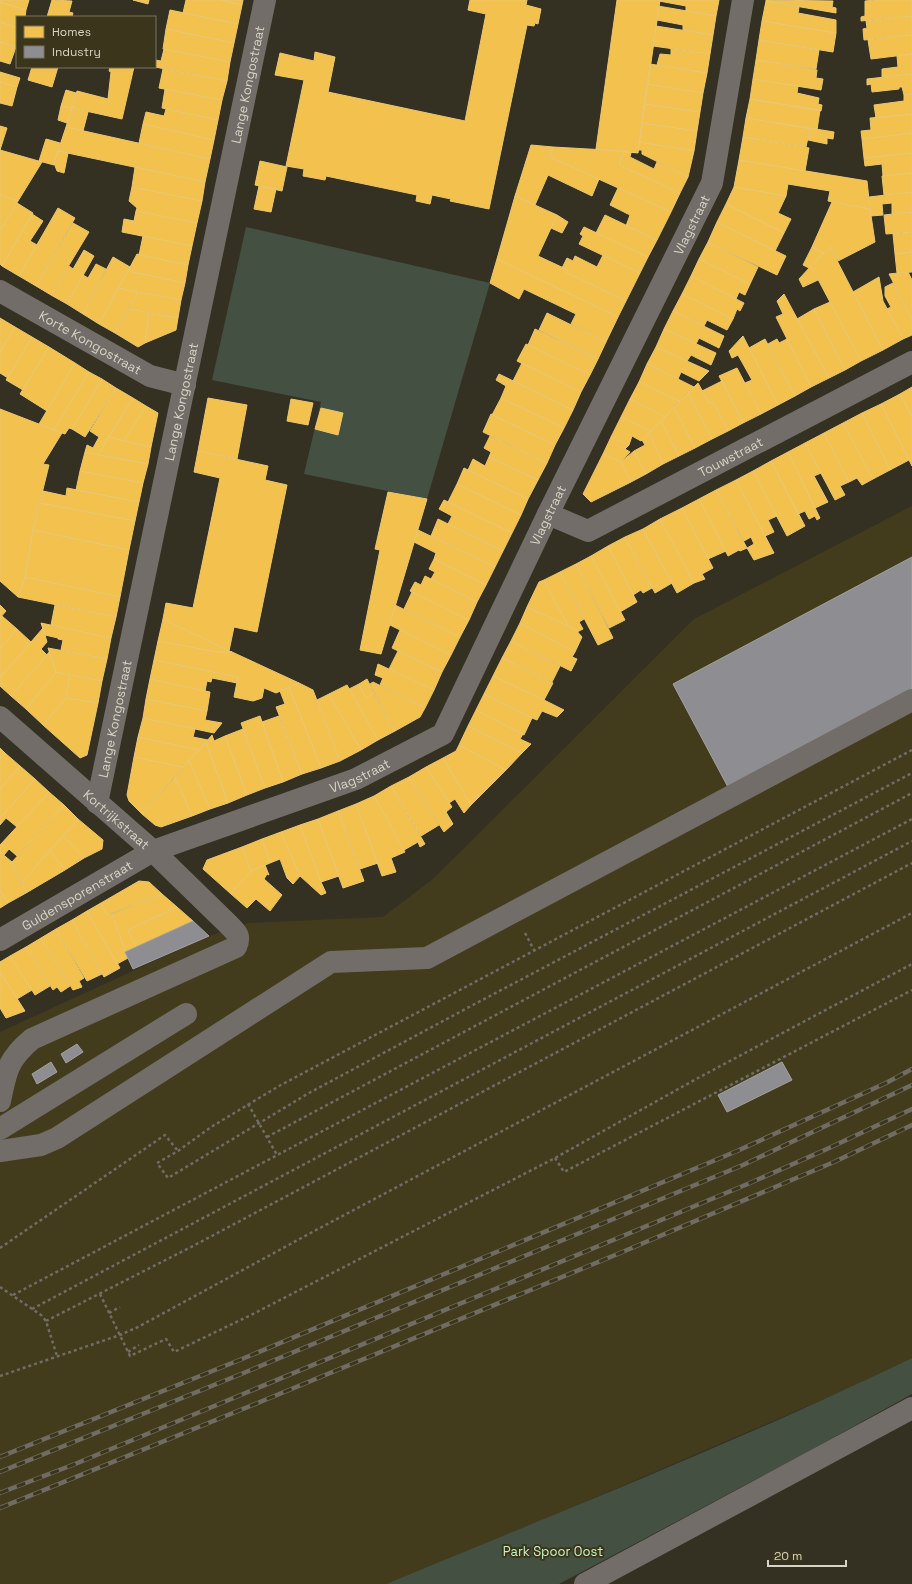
<svg xmlns="http://www.w3.org/2000/svg" width="912" height="1584" font-family="'Space Grotesk',sans-serif">
<style>
.built{fill:#433c1c}
.green{fill:#445041}
.homes{fill:#f2c14e;stroke:#eac771}
.industry{fill:#8d8d92;stroke:#a3a2a1}
.lines{fill:none;stroke-linecap:round;stroke-linejoin:round}
.path{stroke:#706c67;stroke-width:2.5;stroke-dasharray:3 3;stroke-linecap:butt}
.minor{stroke:#726d69;stroke-width:22}
.rail-casing{stroke:#706c64;stroke-width:4.5}
.rail{stroke:#3b361b;stroke-width:3;stroke-dasharray:9;stroke-linecap:butt}
.labels{text-anchor:middle;stroke-width:4;stroke-linejoin:round;paint-order:stroke}
.street-label{font-size:13px;fill:#d6d4c4;stroke:#3b361b}
.park-label{font-size:13px;fill:#c7f0c5;stroke:#3b361b}
</style>
<rect width="100%" height="100%" fill="#343122"/>
<path class="built" d="M912,506v852l-65,31 -304,131 -157,64h-386v-552l209,-96 40,-13 134,-6 50,-38 261,-260z"/>
<path class="green" d="M246,227l244,56 -63,216 -123,-25 17,-72 -109,-22z
M912,1358v36l-112,62 -241,128h-173c176,-73 354,-143 526,-226z"/>
<path class="homes" d="M0,0h29l-3,10 -26,-8z
M52,0l20,1 -3,11 4,1 -1,4h-25z
M133,0h16l-1,4z
M186,0h35l21,5 -4,19 -55,-11z
M221,0h22l-1,5z
M470,0h57l-1,5 15,4 -3,15 -3,-1 -1,3 -7,-1 -38,184 -39,-8 1,-2 -19,-4 -2,9 -14,-3 1,-6 -91,-19 -1,4 -22,-4 1,-7 -18,-3 18,-86 -29,-5 5,-22 34,8 1,-9 20,5 -7,35 137,29 21,-107 -18,-4z
M617,0h43l-22,153 -42,-4z
M660,0h59l-3,16 -30,-5v-5l-27,-5z
M766,0l67,1 -1,6 4,1v5l-70,-12z
M875,0h37v16l-51,5v-4l4,-1v-15z
M766,1l33,6 -1,6 38,7v13l-74,-12z
M0,2l26,8 -1,7h-8v11l-17,-6z
M658,6l58,10 -3,19 -30,-5v-5l-26,-5z
M170,10l68,14 -4,19 -68,-14z
M912,16v19l-48,5 -1,-11 4,-1 -1,-7z
M762,21l74,12 -3,19 -74,-12z
M0,22l17,6v19l-17,-5z
M656,26l57,9 -3,19 -57,-8z
M166,29l68,14 -4,19 -67,-13z
M912,35v19l-41,5 -3,-19z
M759,40l60,10 -3,19 -60,-9z
M0,42l16,5 -6,17 -10,-3z
M164,49l66,13 -3,19 -72,-14v-7l6,1z
M671,49l39,5 -3,19 -50,-8 3,-11 11,1z
M912,54v20l-30,3v-8l16,-2 -1,-11z
M756,60l61,10 -1,8 7,1 -2,11 -68,-11z
M650,64l57,9 -4,20 -56,-9z
M32,67h26l-6,20 -24,-7z
M110,67h24l-12,52 -50,-11 5,-17 31,8 3,-27 -2,-1z
M163,69l64,12 -5,19 -63,-12z
M0,72l20,6 -3,9 -17,-5z
M912,74v20l-8,1 -2,-8h-3v2l-27,3 -1,-8 -4,1v-6z
M753,79l45,7 -1,7 22,5 -1,6 4,1 -1,6 -71,-12z
M0,82l17,5 -5,19 -12,-3z
M647,84l56,9 -3,19 -56,-8z
M165,89l57,11 -4,20 -56,-12z
M66,90l10,3 -4,15 -11,-2z
M912,94v20l-36,4 -2,-13 30,-4v-6z
M750,99l70,11 -3,20 -71,-12z
M644,104l56,8 -3,19 -55,-8z
M61,106l11,2 -5,15 -9,-3z
M72,108l16,4 -5,19 -17,-4z
M166,109l52,11 -4,20 -71,-16 3,-12 18,4z
M912,114v19l-50,6 -1,-8 10,-1 -1,-12z
M746,118l64,10 -4,19 -63,-10z
M642,123l55,8 -3,20 -55,-9z
M143,124l71,16 -4,19 -71,-16z
M0,126l7,2 -7,22z
M66,127l144,32 -5,23 -147,-31z
M810,128l24,4 -1,7 -6,-1v6l-19,-4z
M912,133v20l-48,5 -2,-19z
M743,137l66,11 -4,23 -66,-11z
M46,139l14,4 -6,22 -15,-4z
M639,142l55,9 -6,26 -46,-23v-4h-4z
M531,145l22,2 -3,10 49,22 -7,17 -44,-21 -13,30 -20,-9z
M553,147l71,4 -5,14 61,28 -9,19 -121,-55z
M0,150l42,12 -24,39 -18,-6z
M58,151l10,2 -4,20 -7,-2 -3,-8z
M624,151l7,2 -1,4 24,12 3,-7 31,15 -8,16 -61,-28z
M912,153v20l-29,3 -1,-12 -17,2 -1,-8z
M739,160l128,21 3,28 -42,-8 2,-10 -42,-7 -2,12 -52,-9z
M260,161l27,6 -5,24 -27,-6z
M135,167l70,15 -3,19 -70,-14z
M912,173v19l-28,3 -2,-19z
M259,186l17,3 -5,23 -17,-3z
M132,187l70,14 -5,22 -61,-12 1,-3 -8,-7z
M734,187l52,9 -8,17 13,6 -7,14 -58,-29z
M618,188l53,24 -14,28 -31,-14 4,-11 -20,-10z
M912,192v20l-20,2v-11l-10,1 1,11 -12,1 -2,-19z
M0,195l18,6 -18,30z
M515,196l42,19 -19,41 30,14 -1,3 59,28 -8,16 -121,-58z
M832,202l38,7 5,33 -37,19 -8,-14 -6,6 -12,-6z
M17,203l16,10 -31,53 -2,-2v-33z
M726,204l58,29 -9,18 -58,-29z
M58,208l17,10 -39,68 -17,-10z
M136,211l61,12 -5,23 -70,-14 2,-13 10,2z
M912,212v20l-26,2 -2,-19z
M32,214l11,7 -13,20 7,4 -18,31 -17,-10z
M557,215l11,7 -6,11 -11,-5z
M605,215l52,25 -9,17 -52,-24z
M717,222l69,34 -9,19 -69,-33z
M73,223l16,9 -38,63 -15,-9z
M584,227l64,30 -8,16 -61,-29 4,-8 -3,-2z
M912,232v20l-17,2 -2,-20z
M143,236l49,10 -4,19 -49,-10z
M708,242l50,25 -8,17 -51,-25z
M812,247l12,6 -15,15 -6,-3z
M830,247l53,103 -22,11 -50,-95z
M84,250l10,6 -27,48 -16,-9 18,-29 4,3z
M912,252v20l-15,1 -2,-19z
M137,254l51,11 -3,18 -57,-12z
M603,255l37,18 -14,28 -59,-28 1,-3 -6,-2 5,-10 6,3 2,-5 22,11z
M113,257l17,10 -31,57 -16,-10z
M497,259l121,58 -12,25 -35,-18 5,-10 -52,-25 -5,10 -29,-16z
M699,259l51,25 -5,11 -6,-3 -3,7 -45,-23z
M96,264l10,5 -23,45 -16,-10 16,-29 5,3z
M811,266l7,14 -15,7 -4,-8z
M128,271l57,12 -4,17 -63,-12z
M908,272l4,8v39l-23,-45z
M691,276l53,27 -4,8 -3,-2 -4,10 -51,-25z
M879,277l4,24 20,38 -20,11 -30,-58z
M893,283l19,36v16l-9,4 -16,-30 4,-2 -6,-11v-9z
M118,288l20,4 -23,41 -16,-9z
M138,292l43,8 -3,18 -49,-9z
M682,294l51,25 -6,11 -20,-10 -3,6 -31,-15z
M784,294l45,84 -18,9 -35,-70 7,-3 -6,-13z
M830,302l31,59 -16,9 -31,-61z
M129,309l20,4 -4,30 -7,4 -23,-14z
M814,309l31,61 -16,8 -32,-59z
M673,311l51,25 -5,12 -20,-10 -3,6 -32,-15z
M149,313l29,5 -2,12 -31,13z
M547,313l59,29 -8,17 -59,-29z
M0,318l15,9 -15,25z
M15,327l17,10 -24,41 -8,-5v-21z
M535,329l63,30 -8,16 -62,-30z
M664,329l52,24 -5,12 -20,-10 -4,6 -31,-14z
M743,336l35,69 -17,9 -16,-31 7,-3 -14,-25 -6,3 -3,-7z
M32,337l17,10 -26,43 -17,-10z
M765,339l30,57 -17,9 -29,-57z
M777,339l2,4 8,-4 24,48 -16,9 -27,-52z
M526,344l64,31 -9,17 -64,-31z
M49,347l26,16 -28,48 -27,-17z
M656,347l31,14 22,10 -10,10 -18,-9 -3,7 -31,-15z
M75,363l14,9 -35,58 -15,-6z
M522,363l59,29 -8,18 -60,-29z
M647,364l31,15 16,8 -15,14 -40,-19z
M737,368l24,46 -18,9 -24,-47z
M89,372l13,7 -30,50 -3,-1 -4,6 -11,-4z
M499,374l74,36 -9,18 -63,-30 5,-12 -10,-6z
M102,379l14,9 -31,49 -13,-8z
M722,381l21,42 -15,8 -15,-29 -4,1 -7,-12z
M639,382l40,19 -14,16 -35,-18z
M698,383l11,20 4,-1 15,29 -16,8 -24,-46z
M912,387v30l-12,-23z
M116,388l17,10 -35,57 -13,-3 2,-7 6,3 6,-11 -9,-6z
M688,393l24,46 -17,9 -21,-41z
M900,394l12,23v49l-31,-62z
M133,398l13,8 -22,35 -16,-4z
M208,398l39,7 -10,54 -39,-8z
M501,398l63,30 -9,17 -63,-30z
M291,399l22,4 -5,22 -21,-4z
M630,399l35,18 -14,14 -30,-14z
M881,404l28,56 -19,10 -28,-57z
M146,406l12,7 -7,34 -27,-6z
M674,407l21,41 -16,8 -18,-35z
M321,408l22,5 -5,22 -23,-6z
M0,409l62,24 -19,31 6,1 -16,65 -8,47 -7,20 -18,-16z
M862,413l28,57 -17,9 -30,-56z
M491,414l64,31 -8,18 -64,-31z
M621,417l30,14 -10,10 -9,-5 -3,9 -18,-8z
M661,421l18,35 -16,8 -14,-31z
M843,423l30,56 -11,6 -5,-7 -8,4 -25,-49z
M649,433l14,31 -17,10 -12,-23 11,-6 -3,-5z
M824,433l25,49 -9,4 5,9 -10,5 -30,-57z
M490,436l57,27 -9,17 -49,-23 2,-5 -7,-4z
M108,437l43,10 -3,17 -50,-9z
M611,437l18,8 -4,4 5,3 -9,10 -18,-8z
M805,443l16,30 -7,3 14,26 -13,6 -27,-56z
M198,451l70,15 -3,14 22,5 -30,147 -23,-5 -5,24 -66,-32 3,-16 27,5 27,-130 -26,-6z
M634,451l12,23 -15,8 -10,-20z
M85,452l63,12 -5,19 -63,-12z
M788,452l32,66 -3,2 -2,-4 -6,3 -4,-8 -7,3 -27,-53z
M603,454l18,8 10,20 -40,20 -8,-8z
M489,457l49,23 -10,19 -60,-29 5,-11 12,7z
M771,461l34,65 -18,10 -34,-65z
M464,468l64,31 -7,16 -64,-31z
M80,471l63,12 -4,19 -63,-12z
M753,471l24,45 -9,4 6,12 -9,4 -29,-56z
M736,480l38,73 -20,7 -7,-12 7,-4 -3,-7 -7,4 -28,-51z
M457,484l64,31 -9,18 -64,-31z
M67,488l72,14 -4,19 -95,-18 3,-12 23,5z
M716,490l31,58 -7,3 -1,-1 -11,6 -29,-57z
M388,492l39,7 -46,155 -21,-4 20,-100 -5,-1z
M699,499l27,52 -18,8 -26,-51z
M444,500l68,33 -9,18 -55,-27 4,-8 -13,-7z
M40,503l95,18 -6,29 -96,-20z
M682,508l31,60 -11,6 3,5 -11,4 -34,-64z
M438,519l65,32 -8,16 -64,-31z
M660,519l34,64 -17,10 -34,-64z
M643,529l29,54 -17,10 -30,-56z
M33,530l96,20 -9,47 -95,-20z
M418,530l77,37 -9,18 -52,-26 2,-6 -22,-11z
M625,537l27,51 -9,5 -2,-3 -8,5 -25,-49z
M608,546l29,56 -17,10 -29,-56z
M591,556l34,64 -16,8 -33,-64z
M434,559l52,26 -9,17 -46,-23 4,-7 -6,-3z
M576,564l37,74 -15,7 -38,-73z
M560,572l24,47 -5,3 4,7 -6,3 -2,-3 -7,-3 -24,-46z
M425,576l52,26 -8,18 -59,-29 5,-9 6,3z
M25,577l95,20 -4,20 -98,-20z
M544,580l24,46 -41,-19 12,-25z
M412,592l57,28 -9,17 -56,-28z
M0,605l6,6 -6,7z
M55,605l61,12 -5,21 -60,-13z
M395,605l65,32 -9,18 -61,-30z
M527,607l48,22 7,8 -7,15 -55,-29z
M2,616l15,13 -17,20v-31z
M163,619l66,32 3,1h-15l-59,-11z
M41,623l70,15 -4,21 -46,-9 2,-10 -5,-1v-1l-13,-3z
M520,623l55,29 -3,5 5,2 -6,12 -60,-30z
M43,628l4,14 -6,7 6,6 -36,41 -11,-10v-8z
M17,629l14,13 -31,36v-29z
M400,630l51,25 -9,17 -50,-24z
M158,641l59,11h15l67,31 -23,10 -12,-5 -2,10 -9,3 -19,-4 4,-20 -84,-17z
M511,641l49,25 -8,16 -50,-24z
M48,648l59,11 -5,22 -46,-9z
M50,651l6,21 -30,37 -15,-13z
M398,651l44,21 -8,18 -45,-21z
M502,658l51,25 -9,17 -51,-24z
M154,660l84,17 -1,6 -25,-5 -1,4 -4,-1 -2,10 -55,-12z
M378,664l56,26 -9,18 -45,-23 3,-7 -8,-3z
M56,672l14,3 -4,23 -23,27 -17,-16z
M70,675l32,6 -4,22 -32,-5z
M493,676l51,24 20,10 -7,7 -15,-6 -5,9 -5,-2 -48,-24z
M150,679l60,13 -3,19 -61,-12z
M367,679l7,14 -8,5 -7,-14z
M373,682l52,26 -5,9 -25,14 -25,-47z
M299,683l14,7 27,71 -19,7 -32,-81z
M359,684l7,14 8,-5 21,38 -17,9 -29,-51z
M347,685l31,55 -17,10 -32,-56z
M289,687l32,81 -19,6 -26,-67 9,-3 -5,-13z
M329,694l32,56 -21,11 -23,-61z
M484,694l48,24 -8,17 -48,-25z
M66,698l32,5 -11,52 -7,3 -37,-33z
M146,699l61,12 -2,9 17,3 -8,10 -71,-15z
M476,710l47,24 -3,5 11,5 -9,9 -54,-27z
M260,716l23,66 -18,6 -24,-65z
M279,716l23,58 -19,8 -21,-60z
M143,718l52,11 -2,8 15,3 -9,10 -61,-13z
M468,726l54,27 -16,17 -47,-25z
M243,729l22,59 -18,7 -22,-59z
M212,735l2,6 11,-5 22,59 -19,8 -22,-61z
M138,737l61,13 -16,17 -49,-10z
M206,742l22,61 -18,6 -21,-49z
M459,745l47,25 -35,35 -28,-47 13,-7z
M0,748l5,5 -5,6z
M5,753l15,13 -20,23v-30z
M134,757l49,10 -41,47 -13,-13 -2,-6z
M443,758l28,47 -7,8 -9,-14 -6,4 -23,-36z
M189,760l21,49 -18,7 -17,-39z
M20,766l15,13 -35,39v-29z
M426,767l26,40 -6,5 7,12 -9,8 -35,-55z
M175,777l17,39 -31,11 -6,-2 -13,-11z
M409,777l30,48 -18,11 -30,-50z
M35,779l14,13 -32,35 -11,-9 -6,7v-7z
M391,786l34,58 -5,3 -2,-5 -14,8 -30,-54z
M49,792l15,13 -47,51 -8,-7 -5,6 -4,-3v-7z
M374,796l31,56 -14,6 5,14 -14,4 -26,-72z
M356,804l22,59 -18,6 -22,-58z
M64,805l14,14 -56,64 -10,-21z
M338,811l26,70 -21,7 -25,-69z
M78,819l25,21 -1,9 -18,9 -21,-22z
M318,819l21,57 -18,6 -21,-57z
M300,825l21,57 5,11 -5,2 -21,-19 -19,-44z
M281,832l19,44 -7,8 -6,-6 -7,-19 -10,4 -8,-24z
M63,836l21,22 -19,12 -15,-20z
M262,839l8,24 -19,8 -9,-24z
M242,847l9,24 -20,23 -28,-25 4,-9z
M50,850l15,20 -39,23 -4,-10z
M0,852l12,10 14,31 -18,10 -8,-13z
M265,865l4,10 -2,-1 -3,5 18,16 -12,16 -14,-12 -9,9 -16,-14 20,-23z
M139,881l10,1 13,12 -55,21 -6,-12z
M0,890l8,13 -8,5z
M162,894l15,13 -49,23 8,17 -11,5 -13,-38z
M101,903l6,12 5,-1 16,44 -11,6 -30,-53z
M177,907l16,14 -57,26 -8,-17z
M87,911l33,57 -16,9 -32,-57z
M72,920l30,54 -15,7 -31,-52z
M56,929l28,49 -5,3 3,6 -9,3 -32,-52z
M41,938l29,48 -9,6 -4,-5 -4,3 -27,-43z
M26,947l24,39 -15,9 -25,-39z
M10,956l22,34 -15,9 -17,-27v-10z
M0,972l25,39 -19,7 -6,-10z"/>
<path class="industry" d="M912,557v135l-183,97 -56,-105z
M193,921l16,15 -76,33 -8,-17z
M77,1044l6,8 -17,11 -5,-9z
M51,1062l6,10 -20,12 -5,-10z
M782,1062l10,18 -65,32 -9,-17z"/>
<g class="lines">
<path class="path" d="M912,750l-633,336 -68,41 -33,24 -21,12 11,15 141,-85 162,-87 441,-233
M525,933l9,17
M248,1104l29,51
M267,1137l645,-344
M555,1158l9,14 348,-182
M0,1248l165,-113 13,16
M0,1287l41,28 5,6 11,35
M100,1294l30,62 36,-17 8,13 79,-38 302,-156 143,-80 214,-114
M13,1295l899,-476
M32,1309l880,-468
M109,1313l11,-6
M46,1321l147,-75 719,-383
M128,1352l11,-7
M0,1376l120,-41 18,-8 180,-98 594,-316"/>
<g class="minor">
<path id="s1" d="M0,291l150,85 35,9"/>
<path id="s2" d="M548,514l40,17 324,-169"/>
<path id="s3" d="M0,717l153,134 76,74c8,8 12,11 7,22l-204,92c-24,20 -26,32 -32,62"/>
<path id="s4" d="M97,803l168,-803"/>
<path id="s5" d="M0,940l153,-89 203,-72 87,-45 105,-220 164,-331 31,-183"/>
<path d="M0,1129l186,-115"/>
<path d="M0,1151l41,-6 16,-7 274,-176 96,-4 485,-258"/>
<path d="M585,1584l327,-176"/>
</g>
<defs>
<path id="rail" d="M0,1457l242,-98 495,-208 149,-68 26,-14
M0,1472l246,-100 497,-207 169,-80
M0,1493l75,-29 675,-281 77,-34 85,-40
M0,1508l260,-106 360,-149 214,-91 78,-37"/>
</defs>
<use href="#rail" class="rail-casing"/>
<use href="#rail" class="rail"/>
</g>
<g class="labels">
<g class="street-label">
<text dy="5" stroke="none"><textPath href="#s4" startOffset="734">Lange Kongostraat</textPath></text>
<text dy="5" stroke="none"><textPath href="#s5" startOffset="1057">Vlagstraat</textPath></text>
<text dy="5" stroke="none"><textPath href="#s1" startOffset="104">Korte Kongostraat</textPath></text>
<text dy="5" stroke="none"><textPath href="#s4" startOffset="410">Lange Kongostraat</textPath></text>
<text dy="5" stroke="none"><textPath href="#s2" startOffset="204">Touwstraat</textPath></text>
<text dy="5" stroke="none"><textPath href="#s5" startOffset="733">Vlagstraat</textPath></text>
<text dy="5" stroke="none"><textPath href="#s4" startOffset="86">Lange Kongostraat</textPath></text>
<text dy="5" stroke="none"><textPath href="#s5" startOffset="397">Vlagstraat</textPath></text>
<text dy="5" stroke="none"><textPath href="#s3" startOffset="155">Kortrijkstraat</textPath></text>
<text dy="5" stroke="none"><textPath href="#s5" startOffset="89">Guldensporenstraat</textPath></text>
</g>
<g class="park-label">
<text x="553" y="1556">Park Spoor Oost</text>
</g>
</g>
<rect x="16" y="16" width="140" height="52" fill="#3b361b" stroke="#79755f"/>
<rect x="24" y="26" width="20" height="12" fill="#f2c14e" stroke="#79755f"/>
<text x="52" y="36" font-size="12" fill="#d6d4c4">Homes</text>
<rect x="24" y="46" width="20" height="12" fill="#8d8d92" stroke="#79755f"/>
<text x="52" y="56" font-size="12" fill="#d6d4c4">Industry</text>
<path d="M768 1560v6h78v-6" fill="none" stroke="#d6d4c4" stroke-width="2"/>
<text x="774" y="1560" font-size="12" fill="#d6d4c4" stroke="#3b361b" stroke-width="3" paint-order="stroke">20 m</text>
</svg>
